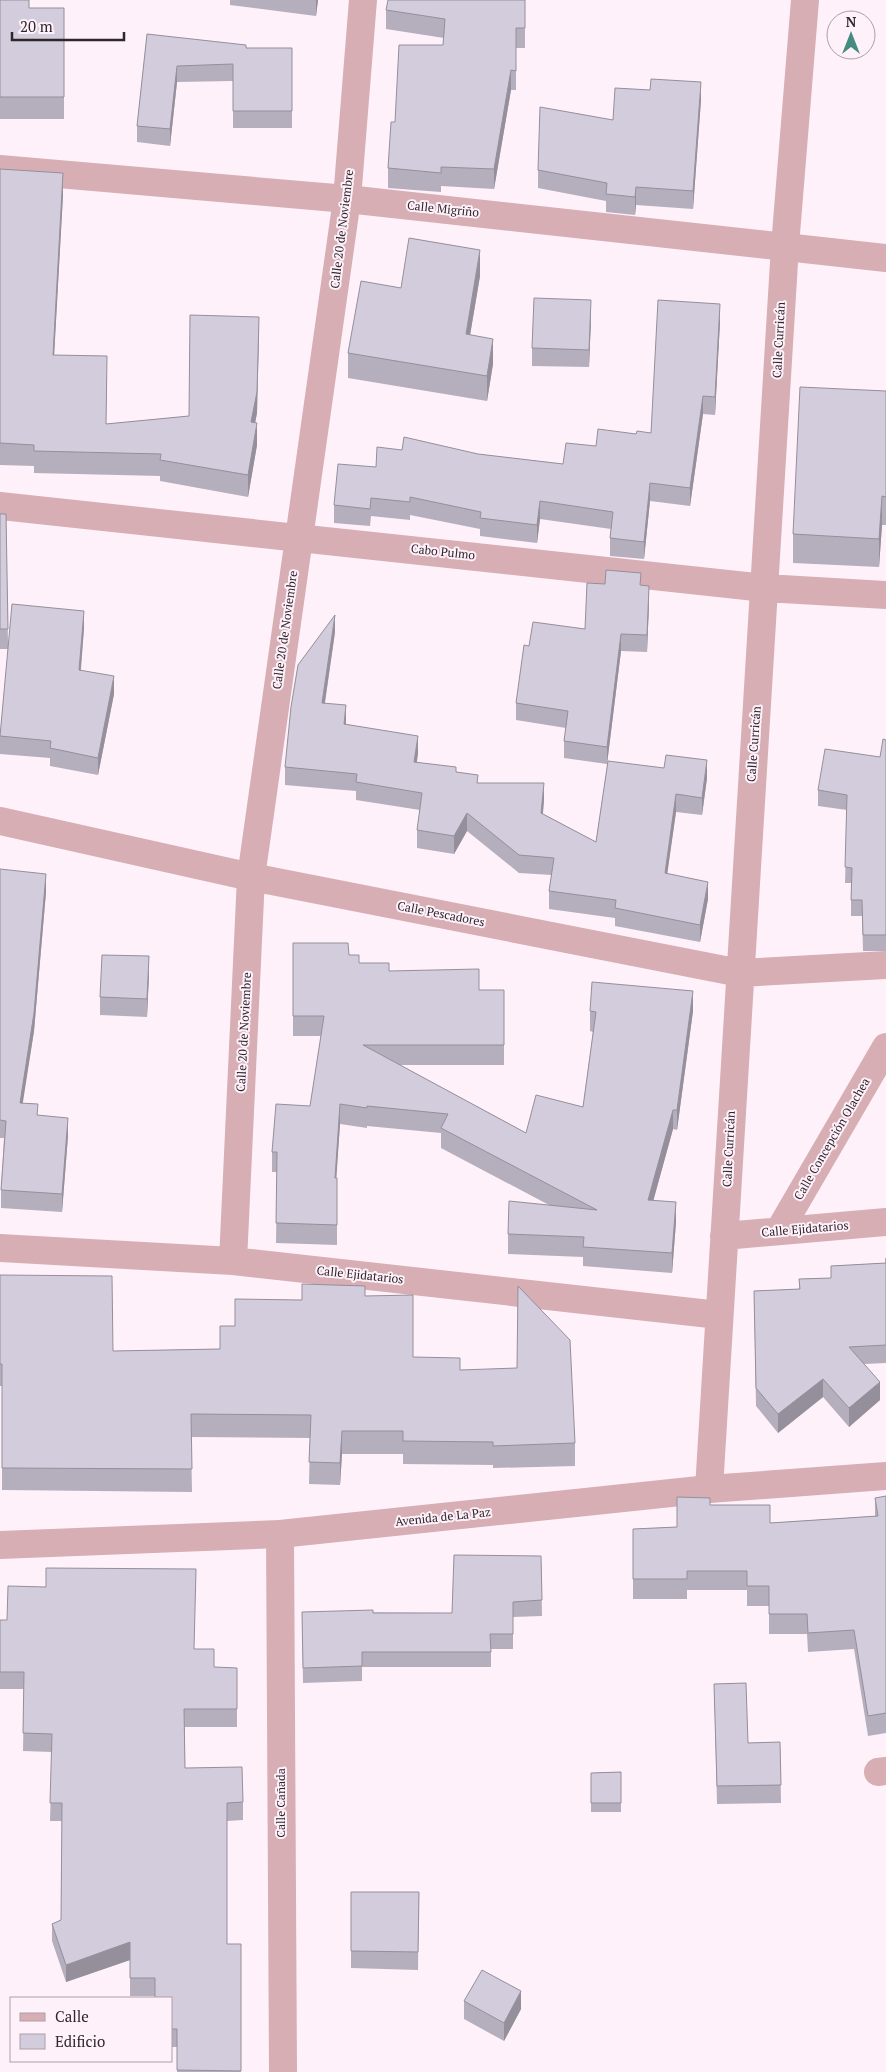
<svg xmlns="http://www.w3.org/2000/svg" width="886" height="2072" font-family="'PT Serif',serif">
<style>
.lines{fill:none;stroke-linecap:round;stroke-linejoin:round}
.minor{stroke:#d8aeb5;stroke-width:28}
.tertiary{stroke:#d8aeb5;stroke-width:28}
.wall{fill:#b5afbd}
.shaded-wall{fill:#948f9a}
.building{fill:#d3ccdc;stroke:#948f9a}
.labels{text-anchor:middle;stroke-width:4;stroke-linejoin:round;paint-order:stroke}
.street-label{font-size:12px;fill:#2d262b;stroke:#fff1fa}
</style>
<rect width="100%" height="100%" fill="#fff1fa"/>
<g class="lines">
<path class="minor" d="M0,169l347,30 539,59
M0,506l765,82 121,7
M0,821l251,56 489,96 146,-8
M779,1231l107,-184
M724,1236l162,-14
M0,1248l233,13 486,54
M233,1261l18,-384 96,-678 16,-199
M709,1489l76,-1243 20,-246
M280,1534l3,538
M878,1772l8,-1"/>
<path class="tertiary" d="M0,1545l280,-11 429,-45 177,-13"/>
</g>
<path class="wall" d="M0,0l29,8h35v111h-64z
M230,0h88l-2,16 -86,-11z
M525,0v48h-9v42h-5l-17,99 -53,-3v6l-53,-4v-20l7,-46 48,-77 1,-7 -58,-9v-19z
M147,34l99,14h46v80h-59v-47l-56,1 -7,64 -33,-4v-16z
M701,100l-8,109 -57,-4 -1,10 -29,-3v-11l-68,-13v-18l75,-50z
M0,169l63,26 -9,160 53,23 -1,46 83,-8 70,-78 -2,75 -2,10 2,22 -9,52 -88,-16v-5l-126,-3v-7l-34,-1z
M480,276l-10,59 23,29 -6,37 -139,-23v-25l53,-65z
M591,318l-2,49 -57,-1v-18z
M720,322l-5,93 -12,-1 -13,92 -40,-5 -6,58 -34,-3v-18l1,-9 -71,-10 -3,24 -57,-7v-7l-70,-14v5l-39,-4 -1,10 -36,-3v-18l42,-38 26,-17 76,4 85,10 33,-18 40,-12 15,-1z
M886,391v134h-4l-3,42 -86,-4v-29z
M0,514h6l2,130 76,-16 -3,42 33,24 -16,81 -48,-9v-8l-50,-4v-18l8,-87h-8z
M641,585l8,18 -2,49 -26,-1 -14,113 -43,-6v-17l2,-13 -50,-8v-17l13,-57 56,-17z
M335,632l-10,71 21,21 72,29 -1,9 39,10 22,11 66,17 -1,14 53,28 12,-81 99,17 -5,37 -26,-3 -9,61 41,26 -8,43 -85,-16v-8l-66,-9v-18l3,-16 -33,-2 -52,-42 -13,23 -37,-6v-18l3,-20 -64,-10v-9l-71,-6v-18z
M886,740v211h-23l-1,-35h-11v-33h-6l2,-73 -29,-4v-16l62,-33z
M0,869l46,23 -12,139 -12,72 16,12 30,21 -6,76 -61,-4v-18l3,-52h-4z
M293,943l56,12 10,8 30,8 90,19h25v75h-104l126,68 57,-26 10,-75 -3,-1v-20h103l-16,119 -4,-1 -20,72 23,21 -4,51 -89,-7v-9l-75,-3v-20l41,-29 -108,-57v-15l-74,-7v2l-27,-4 -4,54h1v67l-61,-2 1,-71h-5v-20l38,-46 11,-70h-28z
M149,974l-2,43 -47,-2v-18z
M886,1258v105l-22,1 16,36 -31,27 -26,-30 -45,36 -22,-27 -2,-115 45,-2v-10l32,-1v-12l55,-3z
M0,1275l113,76 107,-2 15,-23 67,-26 63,-4 48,61 47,13 115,73v23l-82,2v-3l-90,-1v-10h-61l-2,31 -31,-1 1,-46 -119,-1 1,55 -190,-2v-104h-2z
M886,1496v237l-18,3 -14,-87 -46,3 -1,-18h-38v-28h-22v-16h-60v9h-54v-70l44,-2 33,-22 60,18 105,-7v-18z
M541,1556l1,60 -29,1v32h-22v18h-129v14l-59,2 -1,-71 150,1z
M0,1620l194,29 20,18 23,1v59h-52v41l58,34v18l-16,1v123h14v128h-64v-25h-6v-49l-16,-2h-25v-36l-64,22 -14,-41v-17l9,-4 1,-99h-12l2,-69 -29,-1 1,-62h-24z
M714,1684l34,59 32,-1 1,61 -64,1z
M621,1772v40h-30v-39z
M351,1892h68l-1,78 -67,-2z
M464,2001l57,8 -17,32 -40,-22z"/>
<path class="shaded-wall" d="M316,0h2l-2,16z
M177,66v16l-7,64v-17z
M511,70v20l-17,99v-20z
M701,82v18l-8,109v-18z
M63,173v22l-10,181v-21z
M636,187v18l-1,10v-18z
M480,250v26l-14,83v-25z
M591,300v18l-2,49v-17z
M720,304v18l-5,93v-18z
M259,317l-2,96 -6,31v-22z
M493,339v25l-6,37v-25z
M703,396v18l-13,92v-18z
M257,423v22l-9,52v-22z
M650,483v18l-6,58v-17z
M882,496v29l-3,42v-28z
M540,501v18l-3,24v-18z
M649,586v17l-2,49v-17z
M84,611v17l-5,60v-18z
M335,615v17l-13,89v-18z
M621,634v17l-14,113v-17z
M114,676v18l-16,81v-17z
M346,705v18l-2,18v-17z
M418,736v17l-4,27v-18z
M707,760v18l-5,37v-17z
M544,783v17l-3,31v-18z
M676,794v18l-11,78v-17z
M467,813v18l-13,23v-18z
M46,874v18l-12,139 -14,90v-18z
M708,882v17l-8,43v-17z
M149,956v18l-2,43v-18z
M693,991v20l-16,119v-20z
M340,1104v20l-5,74v-20z
M673,1110v19l-25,91v-20z
M68,1118v18l-6,76v-18z
M676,1202v20l-4,51v-20z
M823,1379v18l-45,36v-19z
M880,1382v18l-31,27v-19z
M342,1431v23l-2,31v-22z
M130,1942v18l-64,22v-17z
M521,1991v18l-17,32v-18z"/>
<path class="building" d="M0,0h29v8h35v89h-64z
M388,0h137v28h-9v43l-5,-1 -17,99 -53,-2v6l-53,-5 3,-46h4l4,-77h44l2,-26 -59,-9z
M147,34l99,11v3h46v63h-59v-47l-56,2 -7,63 -33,-3z
M651,79l50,3 -8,109 -57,-4 -1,10 -29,-3 1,-11 -69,-13 2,-63 73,13 2,-32 35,2z
M0,169l63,4 -10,182 54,1 -1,68 83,-8 1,-101 69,2 -2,75 -6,30 6,1 -9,52 -88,-15 1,-6 -127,-3v-6l-34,-2z
M409,238l71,12 -14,84 27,5 -6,37 -139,-23 13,-72 40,7z
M534,298l57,2 -2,50 -57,-2z
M658,300l62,4 -5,93 -12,-1 -13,92 -40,-5 -6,59 -34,-4 3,-26 -73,-11 -3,24 -57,-7 1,-6 -71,-15v5l-39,-4 -1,11 -36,-4 4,-41 38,3 1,-20 25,3 2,-13 74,17 85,10 3,-21 30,3 2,-17 38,5 1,-3 14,2z
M800,387l86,4v106l-4,-1 -3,43 -86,-5z
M0,514h6l2,115h-8z
M606,570l35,3 -1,12 9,1 -2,49 -26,-1 -14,113 -43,-6 4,-30 -52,-8 8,-58 5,1 4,-24 52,7 2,-46 18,1z
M12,604l72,7 -5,59 35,6 -16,82 -48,-10 1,-7 -51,-5z
M335,615l-13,88 24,2 -2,19 74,12 -4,26 42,5v5l22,3 -1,8h67l-3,30 55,29 12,-81 56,7 2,-13 41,5 -5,38 -26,-4 -11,79 43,9 -8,43 -85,-17 1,-8 -67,-9 5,-33 -35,-3 -52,-42 -13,23 -37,-6 5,-37 -66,-11 1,-8 -72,-7 6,-60 7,-42z
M883,739l3,1v195h-23l-1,-35h-11l1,-32 -7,-1 2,-72 -29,-5 7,-41 55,8z
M0,869l46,5 -12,139 -14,90 18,1 -1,11 31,3 -6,76 -61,-4 5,-69 -6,-1z
M293,943h55l1,12h10v8h30v8l90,-2v21h25v55h-141l163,88 10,-38 47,12 13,-95 -6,-1 2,-29 101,9 -16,119h-4l-25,90 28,2 -4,51 -89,-6 1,-10 -76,-3 1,-33 88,9 -156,-82 7,-14 -81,-8v2l-27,-4 -5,74h2v47l-61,-2 1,-71h-5l4,-48 34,2 14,-90h-31z
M102,955l47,1 -2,43 -47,-2z
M886,1258v87l-37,2 31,35 -31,26 -26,-29 -45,35 -22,-26 -2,-97 46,-2 -1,-10 32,-1v-12l55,-3z
M0,1275l112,1 1,75 107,-2v-23h15v-27l67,1v-16l63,2v10l48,-1v62l47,1v12l57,-2 1,-82 52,54 5,103 -82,3v-4l-90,-1v-10h-61l-2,32 -31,-1 2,-47 -120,-1 1,55 -190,-1v-104h-2z
M886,1496v217l-18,3 -14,-86 -46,3 -1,-19h-38v-28h-22v-15h-60v8h-54v-50l44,-2v-30l33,1v7h60v18l108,-7 -3,-18z
M454,1555l87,1 1,44 -29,2v32h-23l1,18h-129v14l-59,2 -1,-56 71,-2v3h79z
M46,1568l150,1 -2,80h20v18l23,1v41h-53l1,59 57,-1 1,35 -16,1v141h14v127l-64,-1v-41h-6v-31h-16v-20h-25v-36l-64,23 -14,-41 9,-4 1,-117h-12l2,-69 -29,-1 1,-61h-24v-52h7l1,-34 38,1z
M746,1683l2,60 32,-1 1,43 -64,1 -3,-102z
M621,1772v31h-30v-30z
M351,1892h68l-1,60 -67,-1z
M482,1970l39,21 -17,32 -40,-22z"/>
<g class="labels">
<g class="street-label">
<text transform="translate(443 209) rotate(6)" y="4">Calle Migriño</text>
<text transform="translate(342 229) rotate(-83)" y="4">Calle 20 de Noviembre</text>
<text transform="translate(779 340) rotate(-87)" y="4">Calle Curricán</text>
<text transform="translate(443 552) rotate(6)" y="4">Cabo Pulmo</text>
<text transform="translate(285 630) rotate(-82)" y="4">Calle 20 de Noviembre</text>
<text transform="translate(754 744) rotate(-86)" y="4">Calle Curricán</text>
<text transform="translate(441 914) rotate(11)" y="4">Calle Pescadores</text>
<text transform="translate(244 1032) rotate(-87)" y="4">Calle 20 de Noviembre</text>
<text transform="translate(832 1139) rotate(-60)" y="4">Calle Concepción Olachea</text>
<text transform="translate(729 1149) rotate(-87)" y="4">Calle Curricán</text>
<text transform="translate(805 1229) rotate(-5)" y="4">Calle Ejidatarios</text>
<text transform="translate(360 1275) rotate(6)" y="4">Calle Ejidatarios</text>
<text transform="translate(443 1517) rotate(-6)" y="4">Avenida de La Paz</text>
<text transform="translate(281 1803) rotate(-90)" y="4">Calle Cañada</text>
</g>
</g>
<rect x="10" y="1997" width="162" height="65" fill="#fff1fa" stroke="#aba0a7"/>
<rect x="20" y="2013" width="25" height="8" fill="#d8aeb5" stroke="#aba0a7"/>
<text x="55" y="2022" font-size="15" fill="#2d262b">Calle</text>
<rect x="20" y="2034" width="25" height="15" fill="#d3ccdc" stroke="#aba0a7"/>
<text x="55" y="2047" font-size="15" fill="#2d262b">Edificio</text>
<g transform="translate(851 35)"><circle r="24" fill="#fff1fa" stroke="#aba0a7"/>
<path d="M0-4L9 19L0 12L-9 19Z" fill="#468b82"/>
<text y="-8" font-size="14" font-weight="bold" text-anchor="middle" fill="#2d262b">N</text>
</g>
<path d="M12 32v8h112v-8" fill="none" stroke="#2d262b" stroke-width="2.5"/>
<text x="20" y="32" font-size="15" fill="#2d262b" stroke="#fff1fa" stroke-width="4" paint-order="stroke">20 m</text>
</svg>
